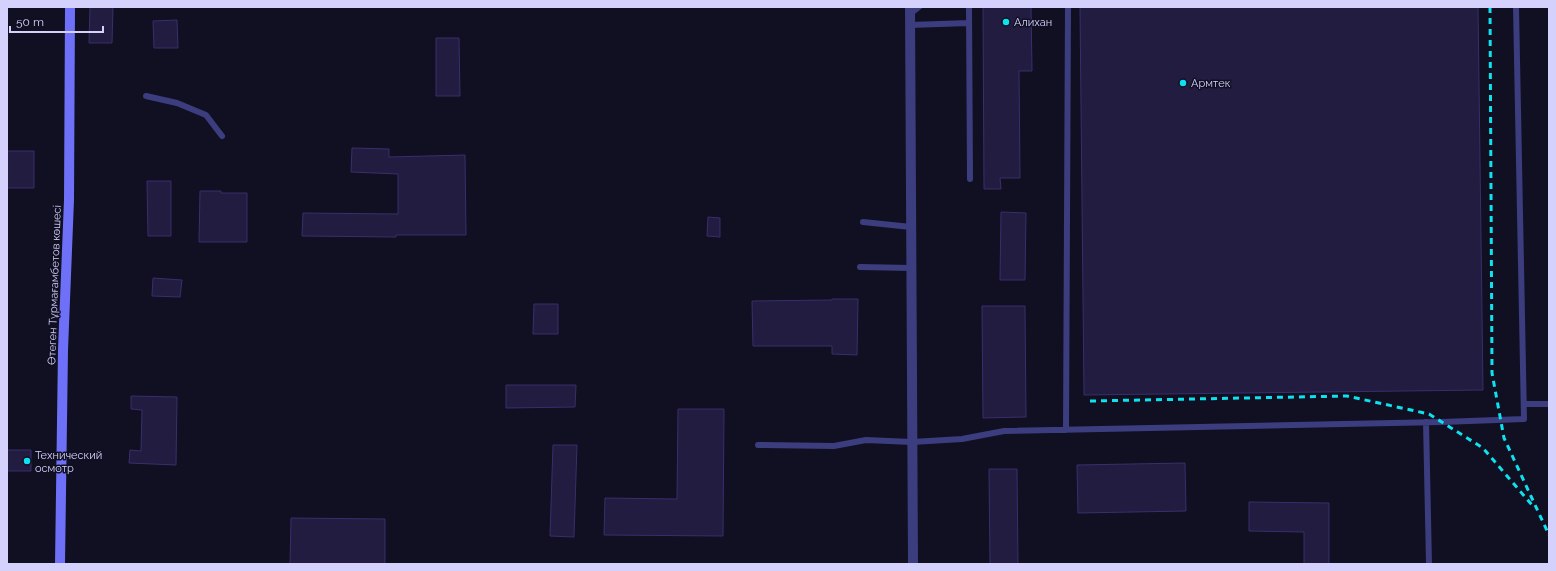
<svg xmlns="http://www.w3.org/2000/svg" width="1556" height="571" font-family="Raleway,sans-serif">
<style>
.building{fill:#221c41;stroke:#382f6c}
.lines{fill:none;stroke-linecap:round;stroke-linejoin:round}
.lane{stroke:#3c3d7e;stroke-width:6}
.street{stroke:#3c3d7e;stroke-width:10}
.secondary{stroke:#6e71f7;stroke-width:10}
.rail{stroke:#0de2ee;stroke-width:3;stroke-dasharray:6 5;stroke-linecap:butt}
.poi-dot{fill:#0de2ee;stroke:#110f22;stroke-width:1.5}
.labels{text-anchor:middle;stroke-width:3;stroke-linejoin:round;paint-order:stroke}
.poi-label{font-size:11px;fill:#d4d2fd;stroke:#110f22;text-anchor:start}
.street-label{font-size:11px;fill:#d4d2fd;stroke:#110f22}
</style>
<rect width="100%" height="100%" fill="#110f22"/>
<path class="building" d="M90,7h23l-1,36h-23z
M983,7h48l1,64h-13l1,107h-20l1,11h-17z
M1080,7h398l5,383 -399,5z
M177,20l1,28h-24l-1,-27z
M436,38h23l1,58h-24z
M352,148l37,1v8l76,-2 1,80h-70v2l-94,-1 1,-23 95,1v-40l-47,-2z
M7,151h27v37h-27z
M147,181h24v55h-23z
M200,191h21v2h26v49h-48z
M1001,212l25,1 -1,67h-25z
M708,217l12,1v19l-13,-1z
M153,278l29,2 -2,17 -28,-1z
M832,299h26l-1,56 -25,-1v-8h-79l-1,-45 80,-1z
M534,304h24v30h-25z
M982,306h43l1,111 -43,1z
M506,385h70l-1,22 -69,1z
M131,396l46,1 -1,68 -47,-2 1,-13 11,1 1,-41 -11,-1z
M678,409h46l-1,127 -119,-1 1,-37 72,1z
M553,445h24l-3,92 -24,-1z
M7,450h24v21h-24z
M1185,463l1,48 -108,2 -1,-48z
M989,469h28l1,95h-28z
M1249,502l80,1v61h-25v-32l-55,-1z
M291,518l94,1v45h-95z"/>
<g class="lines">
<path class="lane" d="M969,7l1,172
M910,14l9,-7
M910,25l59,-2
M146,96l31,7 29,12 16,21
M863,222l48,5
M860,267l51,1
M1524,404h25
M1426,422l3,142
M1066,430l2,-423
M758,445l76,1 32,-6 46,2 50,-3 42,-8 438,-9 82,-3 -8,-412"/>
<path class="street" d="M910,7l3,557"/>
<path class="secondary" d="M60,564l3,-214 6,-150 1,-193"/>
<path class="rail" d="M1490,7l2,366 12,65 45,97
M1090,401l257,-5 82,18 54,34 49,57"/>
</g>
<g class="poi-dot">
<circle cx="1006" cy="22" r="4"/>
<circle cx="1183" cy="83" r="4"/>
<circle cx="27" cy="461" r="4"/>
</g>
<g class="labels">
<g class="poi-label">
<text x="1014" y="26">Алихан</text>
<text x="1191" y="87">Армтек</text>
<text x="35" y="459">Технический<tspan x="35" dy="13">осмотр</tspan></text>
</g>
<g class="street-label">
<text transform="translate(54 285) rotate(-88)" y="4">Өтеген Тұрмағамбетов көшесі</text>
</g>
</g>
<rect width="1556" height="571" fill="none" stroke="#d4d2fd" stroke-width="16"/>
<path d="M10 26v6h93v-6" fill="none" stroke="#d4d2fd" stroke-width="2"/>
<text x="16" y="26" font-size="12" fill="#d4d2fd" stroke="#110f22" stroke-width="3" paint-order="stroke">50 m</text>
</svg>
